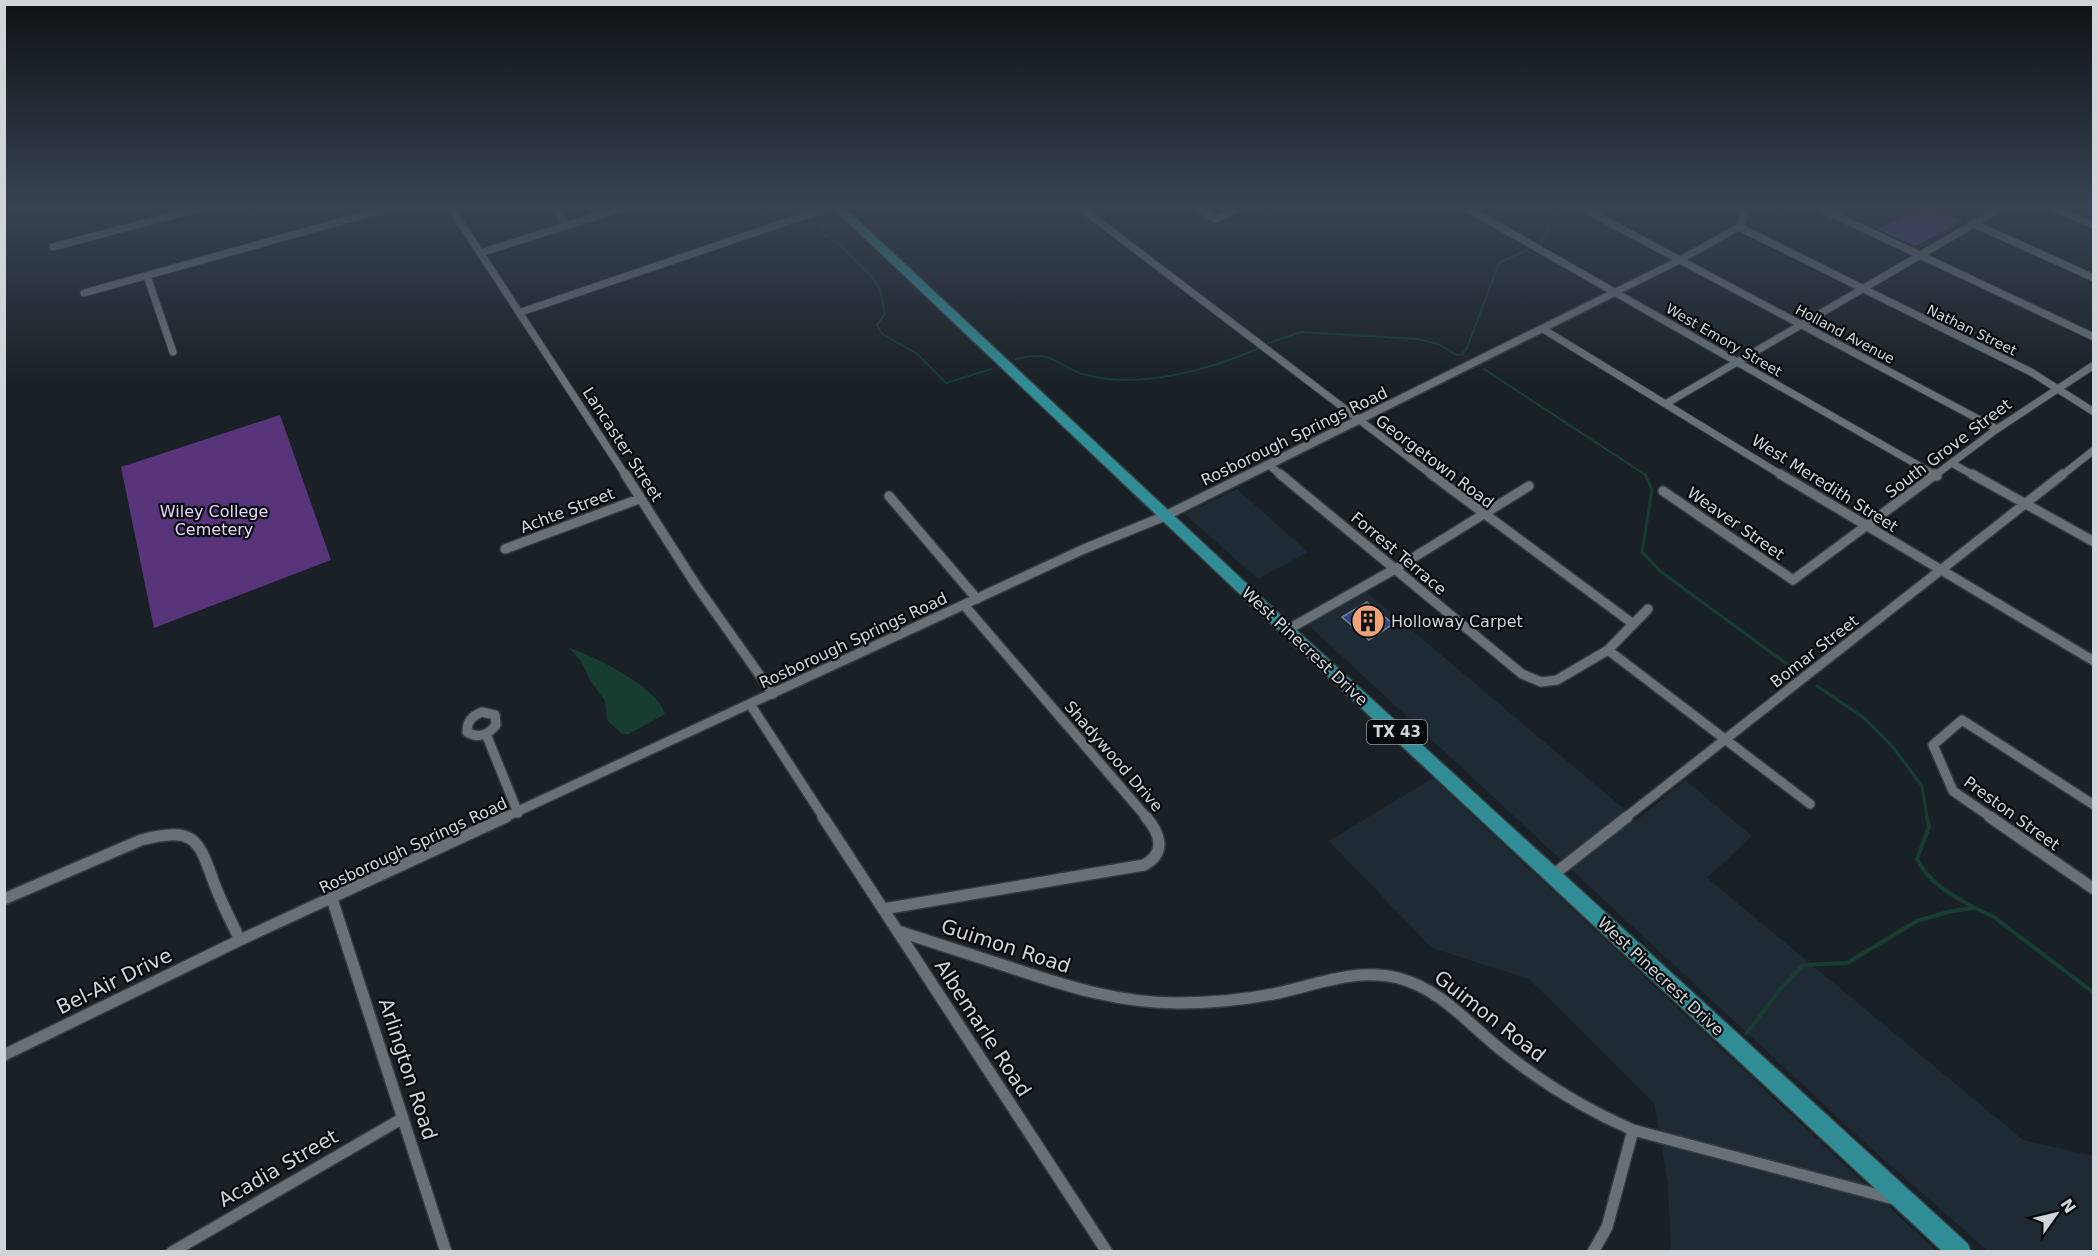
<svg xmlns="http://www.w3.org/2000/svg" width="2098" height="1256" font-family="'DejaVu Sans',sans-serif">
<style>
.built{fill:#1f2b34}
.green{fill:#58347a}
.water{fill:#173c30}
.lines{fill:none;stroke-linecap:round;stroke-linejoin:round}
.stream-far2{stroke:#173c30;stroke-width:2}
.stream-far1{stroke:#173c30;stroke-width:3}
.stream{stroke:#173c30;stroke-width:4}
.building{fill:#34438b;stroke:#797c85;stroke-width:1.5}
.minor-far2-casing{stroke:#363b3f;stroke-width:9}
.minor-far1-casing{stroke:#363b3f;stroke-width:12}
.minor-casing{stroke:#363b3f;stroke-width:14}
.tertiary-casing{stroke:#363b3f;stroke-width:3}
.primary-casing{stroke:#363b3f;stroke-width:3}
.minor-far2{stroke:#697177;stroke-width:7}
.minor-far1{stroke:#697177;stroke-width:9}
.minor{stroke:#697177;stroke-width:11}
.tertiary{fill:#697177;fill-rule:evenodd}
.primary{fill:#318d95;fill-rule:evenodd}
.labels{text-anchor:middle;stroke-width:4.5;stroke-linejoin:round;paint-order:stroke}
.far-street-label{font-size:14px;fill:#d0d5d9;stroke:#070a0d}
.shield{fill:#070a0d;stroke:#94989c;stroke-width:1.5}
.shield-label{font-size:15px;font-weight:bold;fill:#d0d5d9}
.street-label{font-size:16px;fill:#d0d5d9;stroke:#070a0d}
.park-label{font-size:16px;fill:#e8d5ff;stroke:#070a0d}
.poi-label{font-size:16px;fill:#d0d5d9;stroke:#070a0d;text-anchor:start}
.near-street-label{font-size:20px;fill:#d0d5d9;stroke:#070a0d}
</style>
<rect width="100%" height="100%" fill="#1a2126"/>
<path class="built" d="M1833,208h157l-71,41z
M1237,489l71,63 -50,27 -73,-65z
M1357,584l280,236 48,-40 67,56 -45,42 316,262 70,16v95h-105l-115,-101 -573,-533z
M1433,778l503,473h-265l-3,-67 -14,-81 -125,-124 -97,-31 -103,-107z"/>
<path class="green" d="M1919,208h15l29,13 -48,25 -37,-17z
M280,415l51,145 -177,68 -33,-161z"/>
<path class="water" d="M569,648c25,8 89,39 96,66l-36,20h-7l-15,-14 -2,-19 -15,-21 -9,-19z"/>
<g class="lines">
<path class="stream-far2" d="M818,216l5,18 5,3
M832,240l5,2 33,33 10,14 5,25 -8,11 5,9 34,19 30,30 45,-14
M1540,244l16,-31v-5
M1265,344l36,-12 116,7 21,5 19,11 5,-1
M1466,357l-4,-3 5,-6 32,-85 28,-13
M1016,359c41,-11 40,10 74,17 53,12 119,-6 167,-27
M1484,369l163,107"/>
<path class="stream-far1" d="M1645,474l7,16 -10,62 18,19 132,97
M1817,686l47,32 29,29 29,39 5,32"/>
<path class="stream" d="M1927,817l2,10 -12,32c12,24 33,35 56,48
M1747,1033l34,-45 22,-23 44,-2 70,-42 35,-10 23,-3 19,9 100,76"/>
</g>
<path class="building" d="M1367,602l26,22 -24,16 -27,-23z"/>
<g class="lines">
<defs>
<path id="minor-far2" d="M451,208l175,268
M555,208l13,18
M1081,208l352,268
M1199,208l16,11 24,-11
M1467,208l470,268
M1820,208l274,129
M2055,208l39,17
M1586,210l411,219
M1972,223l122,55
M1739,227l292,145 63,40
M53,247l147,-39
M480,253l142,-45
M147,276l26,76
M84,293l305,-85
M521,312l306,-104
M1543,329l240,147
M1667,403l334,-195
M1953,464l22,12
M1269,465l13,11
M1934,476l63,-47 97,-64
M2061,476l33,-26"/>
<path id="minor-far1" d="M625,474l71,111 77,109
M1280,474l242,200 19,8 16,-2 51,-30 40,-41
M1431,474l201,149
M1780,474l314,187
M1934,474l3,2
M1972,474l122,68
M1663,491l130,89 143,-106
M889,496l88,103
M505,549l134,-50
M964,605l183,213
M1287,630l108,-61 134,-83
M1608,650l202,154
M750,704l74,114
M482,712l13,3 1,10c-8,10 -17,14 -29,7 0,-11 5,-16 15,-20z
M486,734l32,79
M503,818l581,-269 81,-33
M1625,818l438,-344
M1992,818l-39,-27 -20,-46 29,-25 132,85"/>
<path id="minor" d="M823,817l284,435
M1990,817l104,72
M1553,875l74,-58
M4,899l137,-59c57,-14 57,0 75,48 7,18 16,35 24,52
M332,899l114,353
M883,909l261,-44c23,-12 16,-32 2,-48
M898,931c39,13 78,25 117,38 54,18 105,34 163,34 32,0 64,-3 95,-9 41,-8 83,-27 125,-16 44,11 73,49 107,75 39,31 82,57 128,77l261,69
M4,1055l236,-115 266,-123
M172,1252l231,-134
M1593,1252l14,-25 26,-97"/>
<path id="tertiary" d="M1739,208h8l1,10 -6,11 -59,33 -514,257h-8l-2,-3 2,-3 516,-255 59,-33 4,-7z"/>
<path id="primary" d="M833,208h12l447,418 676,618 3,8h-28l-661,-618z"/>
</defs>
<use href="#minor-far2" class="minor-far2-casing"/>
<use href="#minor-far1" class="minor-far1-casing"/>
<use href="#minor" class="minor-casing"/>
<use href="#tertiary" class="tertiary-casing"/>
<use href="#primary" class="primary-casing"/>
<use href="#minor-far2" class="minor-far2"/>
<use href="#minor-far1" class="minor-far1"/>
<use href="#minor" class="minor"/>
<use href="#tertiary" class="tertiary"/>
<use href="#primary" class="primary"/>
</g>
<linearGradient id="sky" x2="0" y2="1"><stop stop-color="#0e1215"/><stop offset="0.54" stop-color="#384352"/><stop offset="1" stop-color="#384352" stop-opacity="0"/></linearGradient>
<rect width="2098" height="384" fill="url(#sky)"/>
<defs>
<symbol id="building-disc" viewBox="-11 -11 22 22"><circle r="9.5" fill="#f0a279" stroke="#070a0d"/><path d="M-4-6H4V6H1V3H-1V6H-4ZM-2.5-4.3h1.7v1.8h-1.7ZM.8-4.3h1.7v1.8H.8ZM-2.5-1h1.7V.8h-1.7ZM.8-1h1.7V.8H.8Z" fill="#111"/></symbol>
</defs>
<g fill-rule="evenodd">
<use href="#building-disc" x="1349" y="602" width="38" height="38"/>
</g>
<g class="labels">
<g class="far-street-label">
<text transform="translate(1972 330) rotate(26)" y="5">Nathan Street</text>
<text transform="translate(1845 334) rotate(28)" y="5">Holland Avenue</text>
<text transform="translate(1724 340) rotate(30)" y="5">West Emory Street</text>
</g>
<rect class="shield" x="1367" y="720" width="60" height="24" rx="4.5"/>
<g class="shield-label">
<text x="1397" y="737">TX 43</text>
</g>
<g class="street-label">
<text transform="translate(1294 436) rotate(-26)" y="6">Rosborough Springs Road</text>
<text transform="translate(623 444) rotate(57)" y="6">Lancaster Street</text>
<text transform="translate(1948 448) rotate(-37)" y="6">South Grove Street</text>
<text transform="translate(1435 461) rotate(37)" y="6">Georgetown Road</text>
<text transform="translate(1825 483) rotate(32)" y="6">West Meredith Street</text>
<text transform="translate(567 510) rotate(-21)" y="6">Achte Street</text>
<text transform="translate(1736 523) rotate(35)" y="6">Weaver Street</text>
<text transform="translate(1399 553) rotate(40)" y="6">Forrest Terrace</text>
<text transform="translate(853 640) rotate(-25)" y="6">Rosborough Springs Road</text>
<text transform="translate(1305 646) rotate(43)" y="6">West Pinecrest Drive</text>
<text transform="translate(1814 651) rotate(-38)" y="6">Bomar Street</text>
<text transform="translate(1114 756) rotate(49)" y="6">Shadywood Drive</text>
<text transform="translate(2012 813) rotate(36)" y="6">Preston Street</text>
<text transform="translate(413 845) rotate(-25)" y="6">Rosborough Springs Road</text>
<text transform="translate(1661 976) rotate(43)" y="6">West Pinecrest Drive</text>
</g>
<g class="park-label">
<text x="214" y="517">Wiley College<tspan x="214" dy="18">Cemetery</tspan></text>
</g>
<g class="poi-label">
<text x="1391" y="627">Holloway Carpet</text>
</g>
<g class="near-street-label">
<text transform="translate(1006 946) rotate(18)" y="7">Guimon Road</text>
<text transform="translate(114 981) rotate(-26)" y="7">Bel-Air Drive</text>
<text transform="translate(1490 1016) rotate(38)" y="7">Guimon Road</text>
<text transform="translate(983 1028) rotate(57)" y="7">Albemarle Road</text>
<text transform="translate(408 1069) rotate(72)" y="7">Arlington Road</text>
<text transform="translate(278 1168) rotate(-30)" y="7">Acadia Street</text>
</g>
</g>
<rect width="2098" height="1256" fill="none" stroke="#d0d5d9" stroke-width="12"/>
<g transform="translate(2056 1214) rotate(56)" stroke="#070a0d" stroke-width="4.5" paint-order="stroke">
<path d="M0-4.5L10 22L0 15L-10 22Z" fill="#d0d5d9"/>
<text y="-9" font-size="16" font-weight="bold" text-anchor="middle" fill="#d0d5d9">N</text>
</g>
</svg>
